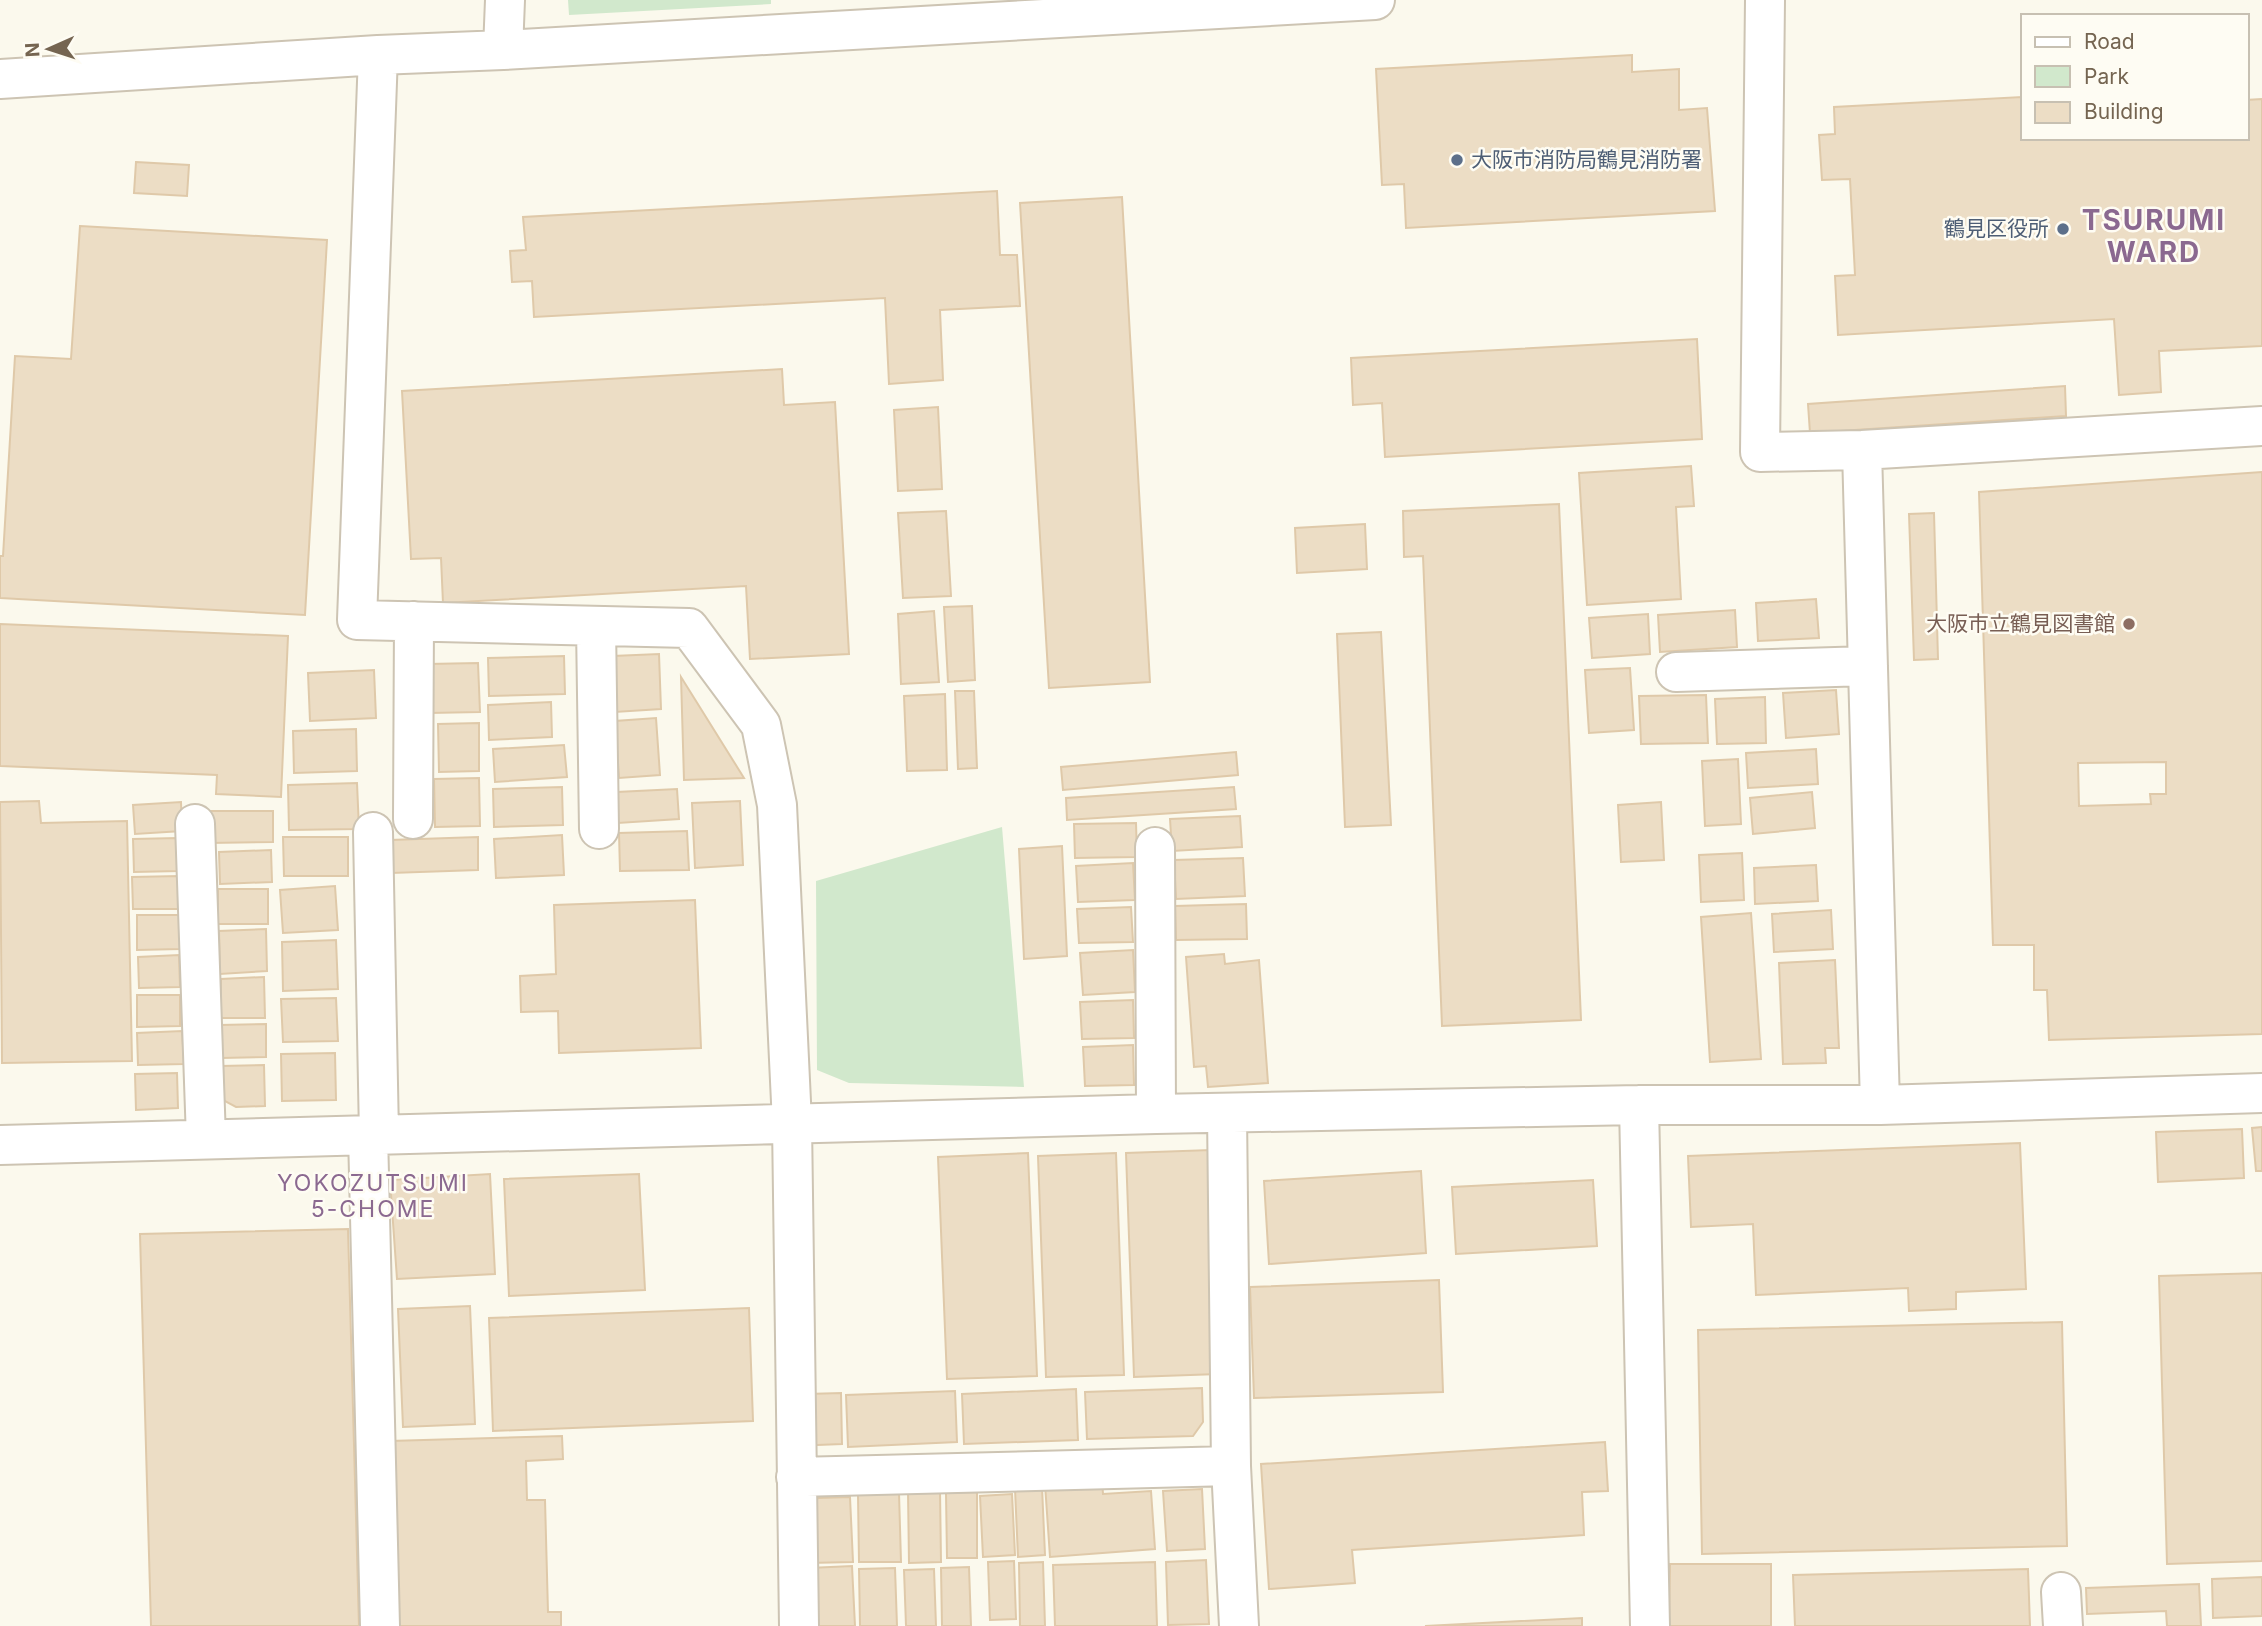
<svg xmlns="http://www.w3.org/2000/svg" width="2262" height="1626" font-family="Inter,'Noto Sans JP',sans-serif">
<style>
.green{fill:#d1e8cc}
.building{fill:#ecddc5;stroke:#dfc9a9;stroke-width:2;fill-rule:evenodd}
.lines{fill:none;stroke-linecap:round;stroke-linejoin:round}
.minor-casing{stroke:#cdc4b3;stroke-width:42}
.minor{stroke:#fff;stroke-width:38}
.service-dot{fill:#5c6f8a;stroke:#fefcf3;stroke-width:2.5}
.education-dot{fill:#8d6e63;stroke:#fefcf3;stroke-width:2.5}
.labels{text-anchor:middle;stroke-width:5;stroke-linejoin:round;paint-order:stroke}
.service-label{font-size:21px;fill:#4e5e75;stroke:#fefcf3;text-anchor:start}
.education-label{font-size:21px;fill:#785e54;stroke:#fefcf3;text-anchor:end}
.neighbourhood-label{font-size:23px;letter-spacing:2px;fill:#8b6990;stroke:#fefcf3}
.district-label{font-size:28px;font-weight:bold;letter-spacing:2px;fill:#8b6990;stroke:#fefcf3}
</style>
<rect width="100%" height="100%" fill="#fbf9ed"/>
<path class="green" d="M568,0h203v4l-202,11z
M1002,827l22,260 -175,-4 -32,-13 -1,-189z"/>
<path class="building" d="M1632,55v17l47,-3v41l28,-2 8,103 -309,17 -2,-44 -22,1 -6,-116z
M2022,97v41h224v-38l16,-1v247l-103,5 2,41 -42,3 -5,-76 -276,16 -3,-59 20,-1 -5,-96 -28,1 -3,-45 16,-1 -1,-27z
M136,162l53,3 -2,31 -53,-3z
M997,191l3,64h17l3,51 -80,4 3,70 -54,4 -4,-86 -351,19 -2,-36 -20,1 -2,-31 16,-1 -3,-33z
M1122,197l28,485 -101,6 -29,-485z
M80,226l247,14 -22,375 -305,-17v-42h3l12,-200 56,3z
M1697,339l5,100 -317,18 -3,-54 -29,2 -2,-47z
M782,369l2,36 51,-3 14,252 -99,5 -4,-73 -303,17 -2,-45 -30,1 -9,-168z
M2065,386l1,30 -256,17 -2,-29z
M938,407l4,82 -44,2 -4,-81z
M1691,466l3,40 -18,1 5,92 -94,6 -8,-132z
M2262,472v562l-213,6 -2,-50h-13v-45h-41l-14,-453zM2166,762v32h-16l1,10 -72,2 -1,-43z
M1559,504l22,516 -139,6 -19,-470 -19,1 -1,-46z
M946,511l5,85 -48,2 -5,-85z
M1934,513l4,146 -24,1 -5,-146z
M1365,524l2,45 -70,4 -2,-45z
M1816,599l3,39 -61,3 -2,-38z
M972,606l3,74 -27,2 -4,-75z
M1735,610l2,37 -77,5 -2,-37z
M934,611l5,71 -38,2 -3,-70z
M1648,614l2,40 -58,4 -3,-40z
M0,624l288,12 -7,161 -65,-3 1,-19 -217,-9z
M1381,632l10,193 -46,2 -8,-193z
M659,654l2,55 -46,3 -2,-56z
M564,656l1,38 -76,2 -1,-38z
M478,663l2,49 -51,1 -1,-49z
M1630,668l4,62 -45,3 -4,-63z
M374,670l2,48 -66,3 -2,-48z
M681,677l63,101 -60,2z
M1836,690l3,44 -53,4 -3,-45z
M955,691h19l3,77 -19,1z
M945,694l2,76 -40,1 -3,-75z
M1706,695l2,48 -67,1 -2,-48z
M1765,697l1,46 -49,1 -2,-45z
M551,702l1,35 -63,3 -1,-35z
M656,718l4,57 -41,3 -4,-57z
M479,723v48l-40,1 -1,-48z
M356,729l1,42 -63,2 -1,-42z
M564,745l3,32 -72,5 -2,-33z
M1816,749l2,35 -70,4 -2,-35z
M1236,752l2,23 -175,15 -2,-23z
M1738,759l3,65 -36,2 -3,-65z
M479,778l1,48 -45,1 -1,-48z
M357,783l2,46 -70,1 -1,-45z
M562,787l1,38 -69,2 -1,-38z
M1234,787l2,22 -169,11 -1,-22z
M677,789l2,30 -61,4 -1,-31z
M1812,792l3,36 -62,6 -3,-36z
M39,801l2,22 86,-2 5,240 -130,2 -2,-261z
M740,801l3,64 -48,3 -3,-65z
M181,802l1,29 -47,3 -2,-29z
M1661,802l3,58 -43,2 -3,-57z
M207,811h66v31l-65,1z
M1240,816l2,31 -70,4 -2,-32z
M1136,823l1,34 -62,1 -1,-34z
M687,831l2,39 -69,1 -1,-38z
M562,835l2,40 -68,3 -2,-39z
M283,837h65v39h-64z
M478,837v33l-87,3 -1,-33z
M178,838l1,33 -45,1 -1,-33z
M1062,846l5,110 -43,3 -5,-110z
M271,850l1,32 -52,2 -1,-32z
M1742,853l2,47 -43,2 -2,-47z
M1243,858l2,38 -69,3 -2,-39z
M1133,863l2,37 -57,2 -2,-36z
M1816,865l2,36 -63,3 -1,-36z
M179,876v33h-46l-1,-32z
M335,886l3,44 -55,3 -3,-43z
M218,889h50v35h-50z
M695,900l6,148 -142,5 -1,-42 -37,1 -1,-36 36,-2 -2,-69z
M1246,904l1,35 -71,1 -1,-34z
M1131,907l2,35 -54,1 -2,-34z
M1831,910l2,39 -59,3 -2,-38z
M1751,913l10,146 -51,3 -9,-145z
M137,915h42l1,34 -43,1z
M266,929l1,42 -47,3 -1,-43z
M336,940l2,49 -55,2 -1,-49z
M1133,950l2,42 -52,3 -3,-42z
M1224,954l1,10 34,-4 9,123 -60,4 -2,-21 -12,1 -8,-110z
M179,955l1,32 -41,1 -1,-31z
M1835,960l4,88h-14l1,15 -43,1 -4,-101z
M264,977l1,41h-44v-39z
M137,995h43v31l-43,1z
M336,998l2,43 -55,1 -2,-43z
M1133,1000l1,38 -52,1 -2,-37z
M266,1024v33l-45,1 -1,-33z
M182,1031l2,33 -46,1 -1,-32z
M1133,1045l1,40 -49,1 -2,-39z
M335,1053l1,47 -54,1 -1,-47z
M264,1065l1,41 -29,1 -15,-8v-33z
M177,1073l1,35 -42,2 -1,-36z
M2262,1127v44h-6l-4,-43z
M2242,1129l2,49 -86,4 -2,-50z
M2020,1143l6,146 -70,3v17l-47,2 -1,-23 -152,7 -3,-71 -62,3 -3,-71z
M1211,1150l7,224 -84,3 -8,-224z
M1028,1153l9,223 -90,3 -9,-222z
M1116,1153l8,222 -78,2 -8,-221z
M1421,1171l5,82 -157,11 -5,-83z
M490,1174l5,100 -98,5 -7,-99z
M639,1174l6,116 -136,6 -5,-117z
M1593,1180l4,66 -141,8 -4,-67z
M348,1229l11,397h-208l-11,-392z
M2262,1273v288l-95,3 -8,-288z
M1439,1280l4,112 -189,6 -4,-111z
M470,1306l5,118 -72,3 -5,-118z
M749,1308l4,113 -260,10 -4,-113z
M2062,1322l5,224 -365,8 -4,-224z
M1202,1388l1,34 -10,14 -106,3 -2,-47z
M1076,1389l2,51 -114,4 -2,-50z
M955,1391l2,51 -109,5 -2,-52z
M841,1393l1,51 -25,1 -9,-4 -1,-47z
M562,1436l1,23 -37,2 1,39h18l3,112h13v14h-165l-6,-185z
M1605,1442l3,49 -26,1 2,43 -232,15 3,33 -86,6 -8,-125z
M1102,1480l1,14 48,-3 4,58 -105,8 -5,-73z
M1042,1487l3,68 -27,2 -3,-68z
M1202,1489l3,60 -38,2 -4,-60z
M940,1490l1,72 -32,1 -1,-72z
M977,1492v66h-30l-1,-65z
M899,1493l2,69h-42l-1,-67z
M1012,1494l3,61 -32,2 -3,-61z
M850,1497l3,65 -45,1 -2,-52 12,-13z
M1206,1560l3,64 -41,1 -2,-63z
M1014,1561l2,58 -26,1 -2,-58z
M1043,1562l2,64h-25l-1,-63z
M1155,1562l2,64h-102l-2,-61z
M1670,1564h101v62h-102z
M852,1566l3,60h-37l-7,-4 -2,-54z
M969,1567l2,59h-29l-1,-58z
M895,1568l2,58h-37l-1,-57z
M934,1569l2,57h-30l-2,-56z
M2028,1569l2,57h-235l-2,-51z
M2262,1577v39l-49,2 -1,-39z
M2199,1584l2,42h-34l-1,-15 -79,3 -1,-26z
M1582,1618v8h-157z"/>
<g class="lines">
<defs>
<path id="minor" d="M1765,0l-5,452 102,-2 400,-24
M503,50l2,-50
M378,55l-21,565 332,8 72,97 16,80 15,318 7,503
M0,79l378,-24 125,-5 872,-50
M1862,450l18,655
M596,626l3,203
M1676,672l192,-6
M413,819l1,-198
M195,824l11,315
M373,832l6,302
M1155,847l1,267
M1639,1105l11,521
M1227,1113l4,353 8,160
M368,1134l12,492
M0,1145l1156,-31 483,-9h241l382,-12
M796,1477l435,-11
M2061,1592l2,34"/>
</defs>
<use href="#minor" class="minor-casing"/>
<use href="#minor" class="minor"/>
</g>
<g class="service-dot">
<circle cx="1457" cy="160" r="7"/>
<circle cx="2063" cy="229" r="7"/>
</g>
<circle class="education-dot" cx="2129" cy="624" r="7"/>
<g class="labels">
<g class="service-label">
<text x="1471" y="167">大阪市消防局鶴見消防署</text>
<text x="2049" y="236" text-anchor="end">鶴見区役所</text>
</g>
<g class="education-label">
<text x="2115" y="631">大阪市立鶴見図書館</text>
</g>
<g class="neighbourhood-label">
<text x="373" y="1191">YOKOZUTSUMI<tspan x="373" dy="26">5-CHOME</tspan></text>
</g>
<g class="district-label">
<text x="2154" y="230">TSURUMI<tspan x="2154" dy="32">WARD</tspan></text>
</g>
</g>
<rect x="2021" y="14" width="228" height="126" fill="#fefcf3" stroke="#c7c0b2" stroke-width="2"/>
<rect x="2035" y="37" width="35" height="10" fill="#ffffff" stroke="#c7c0b2" stroke-width="2"/>
<text x="2084" y="49" font-size="21" fill="#756551">Road</text>
<rect x="2035" y="66" width="35" height="21" fill="#d1e8cc" stroke="#c7c0b2" stroke-width="2"/>
<text x="2084" y="84" font-size="21" fill="#756551">Park</text>
<rect x="2035" y="102" width="35" height="21" fill="#ecddc5" stroke="#c7c0b2" stroke-width="2"/>
<text x="2084" y="119" font-size="21" fill="#756551">Building</text>
<g transform="translate(49 49) rotate(267)" stroke="#fefcf3" stroke-width="5" paint-order="stroke">
<path d="M0-5L12 26L0 18L-12 26Z" fill="#756551"/>
<text y="-10" font-size="19" font-weight="bold" text-anchor="middle" fill="#756551">N</text>
</g>
</svg>
